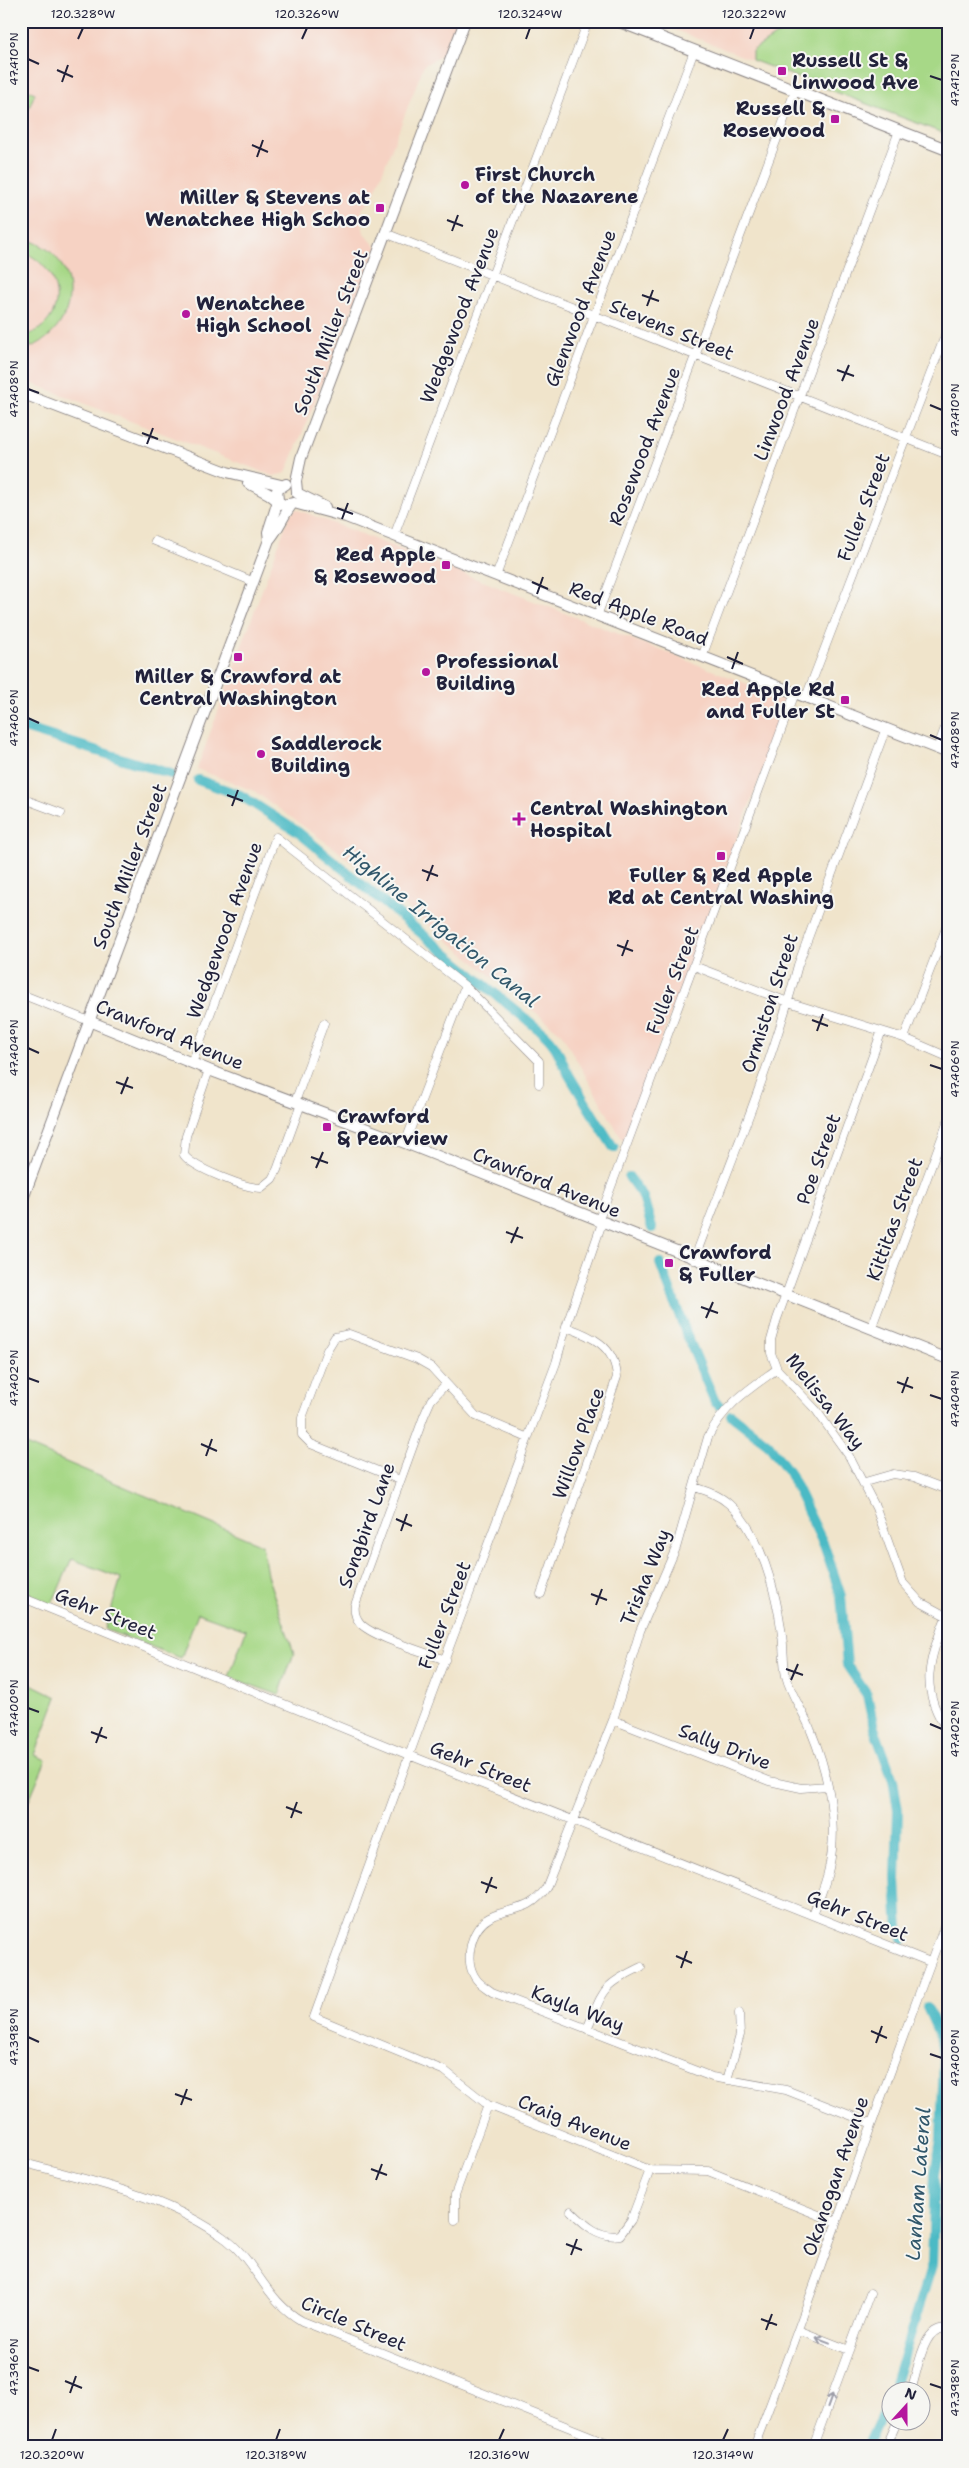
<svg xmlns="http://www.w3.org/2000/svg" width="969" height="2468" font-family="'Shantell Sans',sans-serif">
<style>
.built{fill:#f6d2c3}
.green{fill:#a7d887;stroke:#647d61}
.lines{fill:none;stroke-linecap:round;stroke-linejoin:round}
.canal{stroke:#4cbac5;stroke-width:10}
.minor-casing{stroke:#898383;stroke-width:9}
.tertiary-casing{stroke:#898383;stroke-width:12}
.secondary-casing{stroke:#898383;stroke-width:13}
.minor{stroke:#fff;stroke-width:8}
.tertiary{stroke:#fff;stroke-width:10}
.secondary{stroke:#fff;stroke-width:11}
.oneway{stroke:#9c9ca7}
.ticks{fill:none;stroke:#22223b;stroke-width:2}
.poi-dot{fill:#b5179e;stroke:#f6f6f2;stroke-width:2}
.labels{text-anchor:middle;stroke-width:4;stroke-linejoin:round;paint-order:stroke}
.poi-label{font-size:19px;font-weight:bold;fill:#22223b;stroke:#f6f6f2;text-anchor:start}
.street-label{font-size:19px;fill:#22223b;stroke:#f6f6f2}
.water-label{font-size:20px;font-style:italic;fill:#31576b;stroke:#f6f6f2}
.neatline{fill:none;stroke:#22223b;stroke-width:2}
.ticks-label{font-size:12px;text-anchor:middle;fill:#22223b}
</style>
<rect width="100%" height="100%" fill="#f6f6f2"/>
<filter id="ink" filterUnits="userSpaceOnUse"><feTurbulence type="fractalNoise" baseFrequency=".02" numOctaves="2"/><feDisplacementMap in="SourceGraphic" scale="10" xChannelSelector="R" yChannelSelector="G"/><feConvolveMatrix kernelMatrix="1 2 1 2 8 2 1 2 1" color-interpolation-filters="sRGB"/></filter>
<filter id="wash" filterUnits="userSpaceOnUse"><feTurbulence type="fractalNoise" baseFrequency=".0096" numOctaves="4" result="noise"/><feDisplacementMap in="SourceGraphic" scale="20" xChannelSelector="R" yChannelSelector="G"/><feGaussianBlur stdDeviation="1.12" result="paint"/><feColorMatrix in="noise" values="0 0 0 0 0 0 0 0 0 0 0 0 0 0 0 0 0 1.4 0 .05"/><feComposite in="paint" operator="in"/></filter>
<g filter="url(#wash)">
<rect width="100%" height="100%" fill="#f0e4cb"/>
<path class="built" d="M21,21h435l-11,28 -6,8 -15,8 -52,134 -10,10 -1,11 3,13 13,15 -91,225 -13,3 -252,-97z
M653,21h144l-45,30v9z
M296,509l493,191 -166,441 -62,-108 -227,-185 -80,-57 -57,-22 92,-253z"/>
<path class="green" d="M798,21h150v114l-196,-75v-9z
M21,87l14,6 -14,35z
M21,237c13,5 25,9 34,19 30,34 9,85 -34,94v-13c49,-12 45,-69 0,-86z
M21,1443l241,102 5,30 27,78 -15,42 -50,-18 17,-47 -48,-17 -17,45 -76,-29 16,-51 -49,-19 -21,47 -30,-12z
M21,1679l36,18 -22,58 11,5 -25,59z"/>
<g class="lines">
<path class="canal" d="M21,727l150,47
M198,780l42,15 58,37 245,201c17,15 16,25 26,42 15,25 29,49 45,73
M629,1177l14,20 9,31
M660,1263l26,70 29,69 4,3
M731,1415l37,29 21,28 35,73 17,51 6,69 20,30 7,33 19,52 5,30 -2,69 2,36 1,12 4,12
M893,2390l39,-125 3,-92 6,-33 3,-82 -4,-22 -13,-29
M867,2447l25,-53"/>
</g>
</g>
<g filter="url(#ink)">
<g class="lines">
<defs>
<path id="minor" d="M385,233l563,222
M394,536l194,-515
M155,541l99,41
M496,576l198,-525
M597,616l198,-525
M702,657l197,-526
M806,697l142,-369
M937,749l11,-29
M21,798l40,15
M694,966l94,36 116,36 44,19
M21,994l68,27
M881,1033l-104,286 -6,21v13l6,16 39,41 33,46 27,52 27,75 17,19 26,14
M904,1038l44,-115
M192,1063l84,-226 189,149 74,75v23
M209,1070l-23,66 -2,19c9,13 61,33 77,33l11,-9 5,-9 24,-66
M295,1102l29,-79
M405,1143l60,-157
M598,1222l197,-529
M602,1223l-36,104 -10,36 -134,357 -108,297 131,54 43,34 162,65 58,1 128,51
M694,1260c36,-97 78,-195 104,-295l88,-237
M871,1329l77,-208
M777,1369c-29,21 -52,35 -69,68l-32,111 -36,83 -27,89 -67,168c-17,25 -34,18 -57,30 -19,11 -26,45 -12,62 4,5 10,8 15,12l220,85 74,13 84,33
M400,1480l-89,-36 -9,-9v-17l25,-68 8,-13 14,-3 68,25 14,8 45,49 52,22
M865,1482l28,-8 21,3 34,13
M695,1487c12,4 24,8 34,17 31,27 48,90 53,131 2,13 1,28 4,41 5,20 18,36 25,55 17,41 28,93 18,137 -3,16 -10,31 -16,46
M541,1594l76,-217c-2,-31 -25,-41 -51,-50
M21,1597l388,158 521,207
M948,1612c-18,46 -31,75 0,119
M445,1660c-20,-8 -73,-23 -85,-37 -5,-6 -6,-12 -5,-18l69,-189 7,-16 15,-16
M613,1720l156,61 32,7 26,-2
M587,2029c17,-39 14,-43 54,-62
M727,2080l13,-45 -1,-22
M21,2162c72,20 145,33 206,78 30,23 39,61 75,81l316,126
M571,2211c14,14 29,28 49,24l11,-15 19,-50
M455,2220v-25l33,-90
M798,2330l51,20
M911,2390c7,-17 11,-67 37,-61
M754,2447c68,-176 126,-354 194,-530
M813,2447l57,-154
M886,2447l12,-27"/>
<path id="tertiary" d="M21,393l206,79 54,13
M248,483l21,11 14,11 11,-2
M297,491l-1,-10 5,-23 164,-437
M297,493l28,14
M278,500l-1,-10 9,-6
M294,503l52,14 602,236
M269,540l-1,-8 10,-31
M89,1021l120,49 196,73 543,216
M21,1204l248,-664c10,-11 14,-25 24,-37"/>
<path id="secondary" d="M618,21l330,129"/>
</defs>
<use href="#minor" class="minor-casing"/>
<use href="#tertiary" class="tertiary-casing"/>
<use href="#secondary" class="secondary-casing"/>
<use href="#minor" class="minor"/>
<use href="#tertiary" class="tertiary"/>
<use href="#secondary" class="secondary"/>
</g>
<defs><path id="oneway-shaft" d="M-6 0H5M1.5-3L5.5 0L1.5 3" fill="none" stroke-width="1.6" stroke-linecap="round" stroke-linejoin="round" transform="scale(1.25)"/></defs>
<g class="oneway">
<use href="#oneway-shaft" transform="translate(823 2340) rotate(-159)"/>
<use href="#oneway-shaft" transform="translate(830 2401) rotate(-70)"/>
</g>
</g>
<path class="ticks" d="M78,39l5,-11M302,39l5,-11M526,39l4,-11M750,39l4,-11M28,59l11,5M57,70l16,7M930,76l12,4M62,82l6,-17M252,145l16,7M257,157l6,-17M447,220l16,6M452,231l6,-16M642,295l17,6M647,306l6,-16M837,370l17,6M842,381l7,-16M28,389l11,4M930,405l12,5M142,433l16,6M147,444l6,-16M337,508l16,6M342,519l6,-16M532,582l16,7M537,594l6,-17M727,657l16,7M732,669l6,-17M28,718l11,5M930,735l12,5M227,795l16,6M232,806l6,-16M422,870l16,6M427,881l6,-16M617,945l16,6M622,956l6,-16M812,1020l16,6M817,1031l6,-17M28,1048l11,5M930,1065l12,4M116,1082l17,6M121,1094l7,-17M311,1157l17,6M316,1168l7,-16M506,1232l17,6M511,1243l7,-16M701,1307l17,6M706,1318l7,-16M28,1378l11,4M897,1382l16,6M902,1393l6,-16M930,1395l12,4M201,1444l16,7M206,1456l6,-17M396,1519l16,7M401,1531l6,-17M591,1594l16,6M596,1605l6,-16M786,1669l17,6M791,1680l7,-16M28,1708l11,4M930,1724l12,5M91,1732l16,6M96,1743l6,-16M286,1807l16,6M291,1818l6,-16M481,1882l16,6M486,1893l6,-16M676,1956l16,7M681,1968l6,-17M871,2031l16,7M28,2037l11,5M876,2043l6,-17M930,2054l12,4M175,2094l17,6M181,2105l6,-16M371,2169l16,6M376,2180l6,-16M566,2244l16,6M571,2255l6,-16M761,2319l16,6M766,2330l6,-16M28,2367l11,4M65,2381l17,7M930,2384l12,4M70,2393l6,-17M52,2440l4,-11M276,2440l4,-11M499,2440l5,-11M723,2440l5,-11"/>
<g class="poi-dot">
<rect x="777" y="66" width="10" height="10" rx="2.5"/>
<rect x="830" y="114" width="10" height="10" rx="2.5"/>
<circle cx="465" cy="185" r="5"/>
<rect x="375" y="203" width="10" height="10" rx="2.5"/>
<circle cx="186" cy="314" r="5"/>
<rect x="441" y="560" width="10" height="10" rx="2.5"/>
<rect x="233" y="652" width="10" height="10" rx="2.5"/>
<circle cx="426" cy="672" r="5"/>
<rect x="840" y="695" width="10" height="10" rx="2.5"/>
<circle cx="261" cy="754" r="5"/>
<path d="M516.5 811.5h5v5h5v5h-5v5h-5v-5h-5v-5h5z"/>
<rect x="716" y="851" width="10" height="10" rx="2.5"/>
<rect x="322" y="1122" width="10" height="10" rx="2.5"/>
<rect x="664" y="1258" width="10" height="10" rx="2.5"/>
</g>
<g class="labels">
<g class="poi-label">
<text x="792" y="67">Russell St &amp;<tspan x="792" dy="22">Linwood Ave</tspan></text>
<text x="825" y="115" text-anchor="end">Russell &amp;<tspan x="825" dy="22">Rosewood</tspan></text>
<text x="475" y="181">First Church<tspan x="475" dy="22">of the Nazarene</tspan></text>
<text x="370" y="204" text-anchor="end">Miller &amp; Stevens at<tspan x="370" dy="22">Wenatchee High Schoo</tspan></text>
<text x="196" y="310">Wenatchee<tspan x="196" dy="22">High School</tspan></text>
<text x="436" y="561" text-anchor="end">Red Apple<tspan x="436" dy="22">&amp; Rosewood</tspan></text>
<text x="436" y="668">Professional<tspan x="436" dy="22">Building</tspan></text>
<text x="238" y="683" text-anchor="middle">Miller &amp; Crawford at<tspan x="238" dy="22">Central Washington</tspan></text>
<text x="835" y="696" text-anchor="end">Red Apple Rd<tspan x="835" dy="22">and Fuller St</tspan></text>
<text x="271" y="750">Saddlerock<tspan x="271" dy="22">Building</tspan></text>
<text x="530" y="815">Central Washington<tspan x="530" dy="22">Hospital</tspan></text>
<text x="721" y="882" text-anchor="middle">Fuller &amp; Red Apple<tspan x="721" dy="22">Rd at Central Washing</tspan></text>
<text x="337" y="1123">Crawford<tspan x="337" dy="22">&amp; Pearview</tspan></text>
<text x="679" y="1259">Crawford<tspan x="679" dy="22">&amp; Fuller</tspan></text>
</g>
<g class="street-label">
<text transform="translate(580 308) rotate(-69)" y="7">Glenwood Avenue</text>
<text transform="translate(459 315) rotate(-69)" y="7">Wedgewood Avenue</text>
<text transform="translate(672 329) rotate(22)" y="7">Stevens Street</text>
<text transform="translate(330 332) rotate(-69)" y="7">South Miller Street</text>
<text transform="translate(786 389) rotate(-69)" y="7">Linwood Avenue</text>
<text transform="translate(644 446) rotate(-69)" y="7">Rosewood Avenue</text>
<text transform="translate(863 507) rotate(-69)" y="7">Fuller Street</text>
<text transform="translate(639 613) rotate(21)" y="7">Red Apple Road</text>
<text transform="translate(129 866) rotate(-69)" y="7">South Miller Street</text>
<text transform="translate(224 930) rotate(-70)" y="7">Wedgewood Avenue</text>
<text transform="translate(672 980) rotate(-69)" y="7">Fuller Street</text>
<text transform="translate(769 1003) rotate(-72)" y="7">Ormiston Street</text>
<text transform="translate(170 1034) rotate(22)" y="7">Crawford Avenue</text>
<text transform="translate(818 1159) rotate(-70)" y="7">Poe Street</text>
<text transform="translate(547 1182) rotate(22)" y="7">Crawford Avenue</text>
<text transform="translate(894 1219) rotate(-70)" y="7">Kittitas Street</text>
<text transform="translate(826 1401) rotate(52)" y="7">Melissa Way</text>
<text transform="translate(578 1443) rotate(-70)" y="7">Willow Place</text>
<text transform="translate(366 1525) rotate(-70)" y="7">Songbird Lane</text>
<text transform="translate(645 1577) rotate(-68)" y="7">Trisha Way</text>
<text transform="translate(106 1613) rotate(22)" y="7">Gehr Street</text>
<text transform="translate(444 1615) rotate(-69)" y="7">Fuller Street</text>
<text transform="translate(725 1746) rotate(21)" y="7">Sally Drive</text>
<text transform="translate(481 1766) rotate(22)" y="7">Gehr Street</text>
<text transform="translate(858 1915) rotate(22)" y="7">Gehr Street</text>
<text transform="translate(578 2008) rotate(21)" y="7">Kayla Way</text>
<text transform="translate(575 2122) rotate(22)" y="7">Craig Avenue</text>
<text transform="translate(835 2176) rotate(-71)" y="7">Okanogan Avenue</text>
<text transform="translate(354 2323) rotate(23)" y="7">Circle Street</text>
</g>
<g class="water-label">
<text transform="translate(441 926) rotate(39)" y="7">Highline Irrigation Canal</text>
<text transform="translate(918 2184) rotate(-86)" y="7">Lanham Lateral</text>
</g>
</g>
<rect width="969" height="2468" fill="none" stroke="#f6f6f2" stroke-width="55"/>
<g transform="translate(906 2406) rotate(21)"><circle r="24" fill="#f6f6f2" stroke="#a1a1a9"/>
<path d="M0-4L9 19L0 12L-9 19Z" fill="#b5179e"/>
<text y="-8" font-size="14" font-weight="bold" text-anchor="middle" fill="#22223b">N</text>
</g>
<rect x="28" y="28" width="914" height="2412" class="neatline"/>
<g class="ticks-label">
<text x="83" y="18">120.328°W</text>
<text x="307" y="18">120.326°W</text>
<text x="530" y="18">120.324°W</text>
<text x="754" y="18">120.322°W</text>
<text transform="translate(14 59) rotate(-90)" y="4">47.410°N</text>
<text transform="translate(955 80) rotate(-90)" y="4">47.412°N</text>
<text transform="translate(14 389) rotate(-90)" y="4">47.408°N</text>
<text transform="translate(955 410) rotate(-90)" y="4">47.410°N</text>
<text transform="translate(14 718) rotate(-90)" y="4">47.406°N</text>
<text transform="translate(955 740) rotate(-90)" y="4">47.408°N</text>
<text transform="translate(14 1048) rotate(-90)" y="4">47.404°N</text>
<text transform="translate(955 1069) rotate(-90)" y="4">47.406°N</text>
<text transform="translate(14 1378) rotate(-90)" y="4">47.402°N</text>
<text transform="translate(955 1399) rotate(-90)" y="4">47.404°N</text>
<text transform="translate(14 1708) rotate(-90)" y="4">47.400°N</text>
<text transform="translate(955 1729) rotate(-90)" y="4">47.402°N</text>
<text transform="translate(14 2037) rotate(-90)" y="4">47.398°N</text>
<text transform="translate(955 2058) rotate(-90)" y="4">47.400°N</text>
<text transform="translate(14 2367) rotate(-90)" y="4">47.396°N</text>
<text transform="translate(955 2388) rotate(-90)" y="4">47.398°N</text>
<text x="52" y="2459">120.320°W</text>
<text x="276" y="2459">120.318°W</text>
<text x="499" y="2459">120.316°W</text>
<text x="723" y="2459">120.314°W</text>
</g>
</svg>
